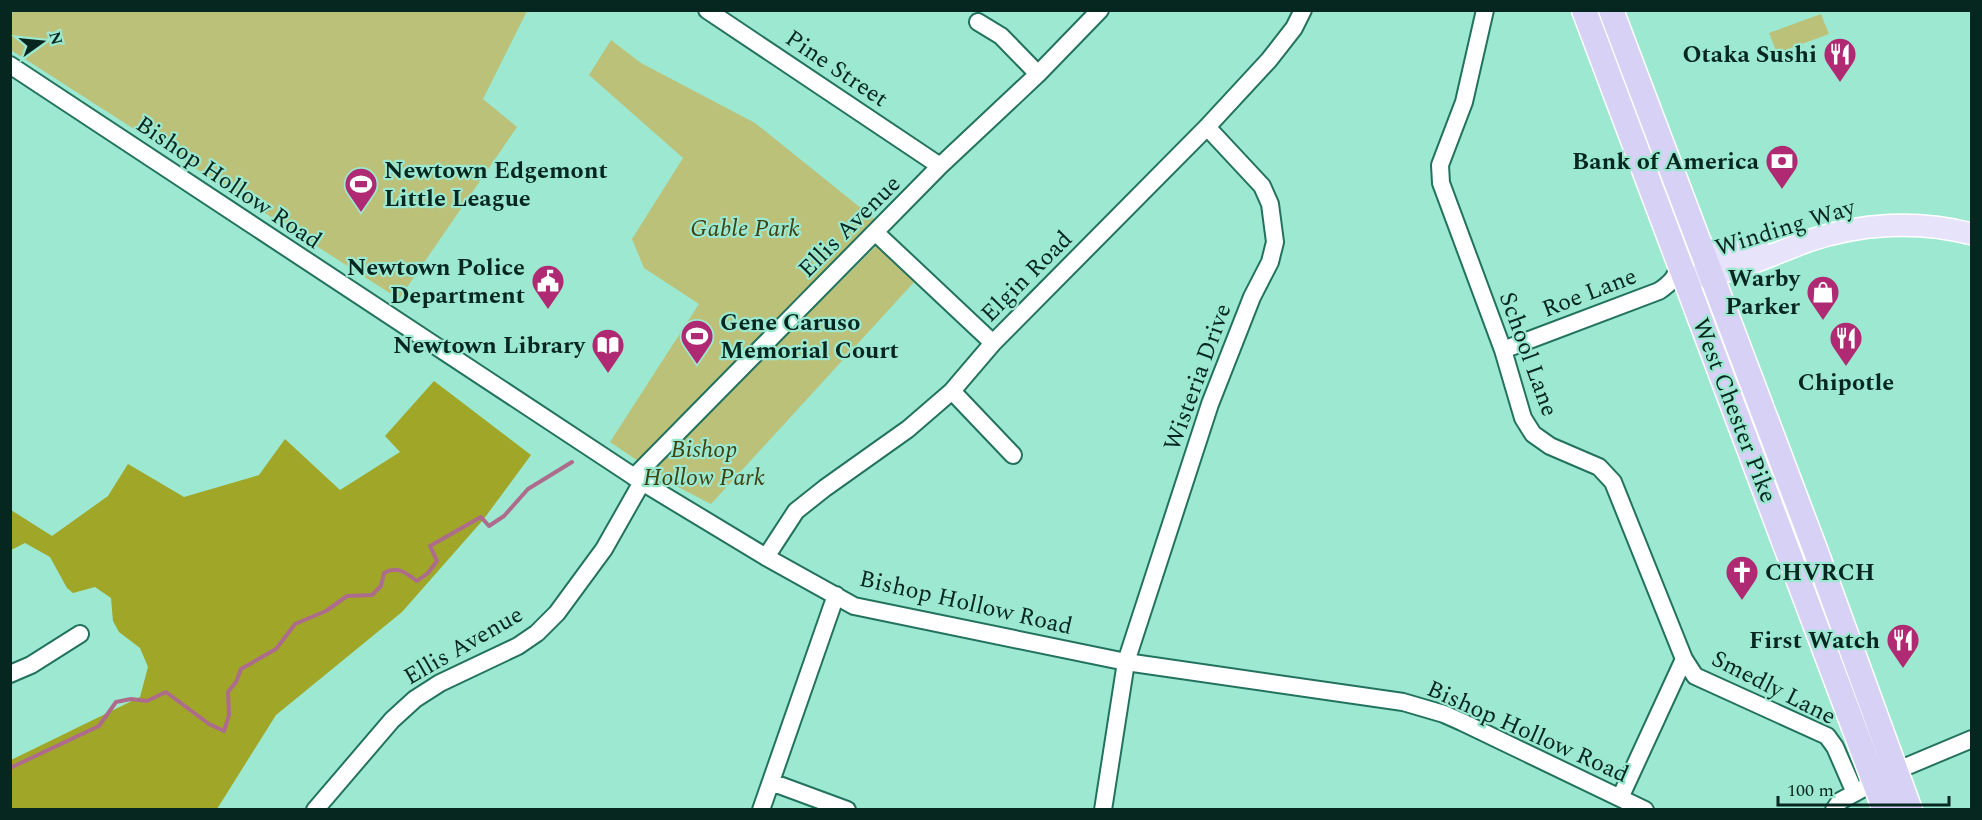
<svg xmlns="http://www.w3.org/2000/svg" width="1982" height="820" font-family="Spectral,serif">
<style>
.green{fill:#bbc179}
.forest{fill:#a0a628}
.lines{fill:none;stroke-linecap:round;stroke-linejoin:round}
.stream{stroke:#ad6c8c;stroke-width:4}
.minor-casing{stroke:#22725d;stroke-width:20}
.major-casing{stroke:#fff;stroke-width:24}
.highway-casing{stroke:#fff;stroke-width:27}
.minor{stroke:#fff;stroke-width:16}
.major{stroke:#e7e3fa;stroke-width:21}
.highway{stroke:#d7d1f6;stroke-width:24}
.labels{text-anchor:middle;stroke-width:4.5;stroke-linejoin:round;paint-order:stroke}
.poi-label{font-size:24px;font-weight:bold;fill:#06271f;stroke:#9ce8d0;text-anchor:end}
.street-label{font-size:24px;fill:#06271f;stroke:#9ce8d0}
.park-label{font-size:24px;font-style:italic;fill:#3f4211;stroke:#9ce8d0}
</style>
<rect width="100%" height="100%" fill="#9ce8d0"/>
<path class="green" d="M14,10l513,1 -44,88 34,28 -118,172 -388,-249v-34z
M1821,14l8,20 -52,19 -8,-20z
M611,40l30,23 114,60 122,98 -239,240 -28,-19 89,-138 -55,-36 -12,-29 51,-81 -94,-83z
M878,244l38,36 -205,224 -62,-32z"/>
<path class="forest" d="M434,381l97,74 -48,65 -81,92 -126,103 -59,94h-206v-49l129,-63 8,-30 -8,-19 -21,-16 -6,-11 -2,-23 -16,-11 -22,6 -6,-5 -17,-31 -25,-14 -14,7v-40l41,26 56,-40 20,-32 56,33 75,-22 26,-36 55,51 60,-38 -15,-16z"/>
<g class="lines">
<path class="stream" d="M10,768l89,-42 17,-24 15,-3 16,2 19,-9 43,32 15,7 5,-16 -1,-23 8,-10 5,-13 35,-20 19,-25 31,-13 21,-15 25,-1 9,-9 3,-13c13,-8 22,0 33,8l11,-8 9,-12 -7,-15 51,-29 8,9 15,-10 24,-27 44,-27"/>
<defs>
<path id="minor" d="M707,10l233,156
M1485,10l-21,92 -24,63 1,18 62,167 20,68 10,16 17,12 49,21 14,15 71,177 -64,139
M978,22l23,14 37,38
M10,65l632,417 124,75 88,49 272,56 277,40 41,12 18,8 183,88
M876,233l117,110
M1503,350l156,-59c12,-8 19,-15 20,-30
M952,391l61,64
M634,477l306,-311 98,-92 62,-64
M766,557l30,-46 29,-23 83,-59 44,-38 41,-48 214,-216 62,-67 25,-32 9,-18
M1684,659l11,17 132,60 8,11 20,46
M10,674l21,-9 49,-31
M1886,775l86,-36
M771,782l76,28
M315,810l77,-90 23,-21 25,-16 78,-37 19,-13 20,-20 47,-64 38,-67
M761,810l75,-215
M1103,810l23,-148 84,-258 42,-107 18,-35 5,-20 -5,-38 -8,-18 -55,-59
M1834,810l6,-9 24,-13"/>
<path id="major" d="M1699,243c22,20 35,11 59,2
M1695,277c41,-4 75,-22 113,-36 53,-18 110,-21 164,-7"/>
<path id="highway" d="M1584,10l301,800
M1611,10l204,539 95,261"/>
</defs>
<use href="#minor" class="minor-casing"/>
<use href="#major" class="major-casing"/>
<use href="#highway" class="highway-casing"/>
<use href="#minor" class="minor"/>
<use href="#major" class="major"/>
<use href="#highway" class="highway"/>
</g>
<defs>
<symbol id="restaurant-pin" viewBox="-11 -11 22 30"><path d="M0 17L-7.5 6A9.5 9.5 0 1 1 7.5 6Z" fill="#af2a72" stroke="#9ce8d0"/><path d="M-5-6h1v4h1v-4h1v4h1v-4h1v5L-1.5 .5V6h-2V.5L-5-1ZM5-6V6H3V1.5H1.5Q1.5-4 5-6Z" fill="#fff"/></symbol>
<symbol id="bank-pin" viewBox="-11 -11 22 30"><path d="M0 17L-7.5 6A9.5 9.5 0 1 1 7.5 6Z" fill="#af2a72" stroke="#9ce8d0"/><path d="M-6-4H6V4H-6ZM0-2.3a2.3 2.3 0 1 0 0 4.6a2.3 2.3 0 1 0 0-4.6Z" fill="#fff"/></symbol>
<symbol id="stadium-pin" viewBox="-11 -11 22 30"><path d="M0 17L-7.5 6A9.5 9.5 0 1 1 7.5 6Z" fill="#af2a72" stroke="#9ce8d0"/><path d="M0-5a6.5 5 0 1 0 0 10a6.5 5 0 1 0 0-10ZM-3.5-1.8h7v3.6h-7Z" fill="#fff"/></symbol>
<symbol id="civic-pin" viewBox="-11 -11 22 30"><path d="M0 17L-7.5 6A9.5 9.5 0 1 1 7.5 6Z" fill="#af2a72" stroke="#9ce8d0"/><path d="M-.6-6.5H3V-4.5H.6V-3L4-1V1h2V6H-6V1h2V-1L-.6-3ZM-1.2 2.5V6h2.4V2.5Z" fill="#fff"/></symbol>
<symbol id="shop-pin" viewBox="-11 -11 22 30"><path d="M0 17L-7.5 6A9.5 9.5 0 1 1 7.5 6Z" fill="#af2a72" stroke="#9ce8d0"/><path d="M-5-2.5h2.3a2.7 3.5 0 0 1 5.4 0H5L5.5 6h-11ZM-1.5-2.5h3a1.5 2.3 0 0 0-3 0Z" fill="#fff"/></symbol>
<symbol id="library-pin" viewBox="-11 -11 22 30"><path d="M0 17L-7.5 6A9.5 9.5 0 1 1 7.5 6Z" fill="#af2a72" stroke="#9ce8d0"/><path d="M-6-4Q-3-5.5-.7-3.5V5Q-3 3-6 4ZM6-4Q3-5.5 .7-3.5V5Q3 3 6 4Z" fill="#fff"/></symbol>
<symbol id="church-pin" viewBox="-11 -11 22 30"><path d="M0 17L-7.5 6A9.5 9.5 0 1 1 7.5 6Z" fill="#af2a72" stroke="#9ce8d0"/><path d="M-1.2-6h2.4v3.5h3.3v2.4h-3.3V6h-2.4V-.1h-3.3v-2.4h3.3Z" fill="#fff"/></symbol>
</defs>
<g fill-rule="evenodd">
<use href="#restaurant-pin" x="1821" y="35" width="38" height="52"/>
<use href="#bank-pin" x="1763" y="142" width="38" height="52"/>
<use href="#stadium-pin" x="342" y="165" width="38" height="52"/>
<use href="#civic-pin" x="529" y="262" width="38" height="52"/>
<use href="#shop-pin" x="1804" y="273" width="38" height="52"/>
<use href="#stadium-pin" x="678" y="317" width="38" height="52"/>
<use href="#restaurant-pin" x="1827" y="319" width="38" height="52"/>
<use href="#library-pin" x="589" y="326" width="38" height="52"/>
<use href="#church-pin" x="1723" y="553" width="38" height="52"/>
<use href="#restaurant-pin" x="1884" y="621" width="38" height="52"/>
</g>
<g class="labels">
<g class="poi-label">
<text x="1817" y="62">Otaka Sushi</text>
<text x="1759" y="169">Bank of America</text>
<text x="384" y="178" text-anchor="start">Newtown Edgemont<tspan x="384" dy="28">Little League</tspan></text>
<text x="525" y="275">Newtown Police<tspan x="525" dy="28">Department</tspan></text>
<text x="1800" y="286">Warby<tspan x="1800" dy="28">Parker</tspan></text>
<text x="720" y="330" text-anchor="start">Gene Caruso<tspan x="720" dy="28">Memorial Court</tspan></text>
<text x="585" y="353">Newtown Library</text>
<text x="1846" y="390" text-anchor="middle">Chipotle</text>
<text x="1765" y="580" text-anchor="start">CHVRCH</text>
<text x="1880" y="648">First Watch</text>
</g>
<g class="street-label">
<text transform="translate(837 68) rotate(34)" y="8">Pine Street</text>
<text transform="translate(229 182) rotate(34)" y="8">Bishop Hollow Road</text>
<text transform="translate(849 226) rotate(-45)" y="8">Ellis Avenue</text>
<text transform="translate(1785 227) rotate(-17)" y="8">Winding Way</text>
<text transform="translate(1026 276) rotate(-45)" y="8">Elgin Road</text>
<text transform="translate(1589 292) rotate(-21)" y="8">Roe Lane</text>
<text transform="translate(1529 354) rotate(70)" y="8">School Lane</text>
<text transform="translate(1197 377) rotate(-70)" y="8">Wisteria Drive</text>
<text transform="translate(1735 410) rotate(69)" y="8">West Chester Pike</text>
<text transform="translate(966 602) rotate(13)" y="8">Bishop Hollow Road</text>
<text transform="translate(463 645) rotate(-30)" y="8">Ellis Avenue</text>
<text transform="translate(1774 687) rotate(27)" y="8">Smedly Lane</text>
<text transform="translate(1528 731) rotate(24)" y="8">Bishop Hollow Road</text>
</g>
<g class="park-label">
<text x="745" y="236">Gable Park</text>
<text x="704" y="457">Bishop<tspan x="704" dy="28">Hollow Park</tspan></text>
</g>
</g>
<rect width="1982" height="820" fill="none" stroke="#06271f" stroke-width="24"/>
<g transform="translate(42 42) rotate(75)" stroke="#9ce8d0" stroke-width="4.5" paint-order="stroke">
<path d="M0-4.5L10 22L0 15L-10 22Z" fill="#06271f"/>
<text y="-9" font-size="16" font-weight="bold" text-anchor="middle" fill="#06271f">N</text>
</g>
<path d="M1778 796v9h171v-9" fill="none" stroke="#06271f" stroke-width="3"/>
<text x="1787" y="796" font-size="18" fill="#06271f" stroke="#9ce8d0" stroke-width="4.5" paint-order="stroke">100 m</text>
</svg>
